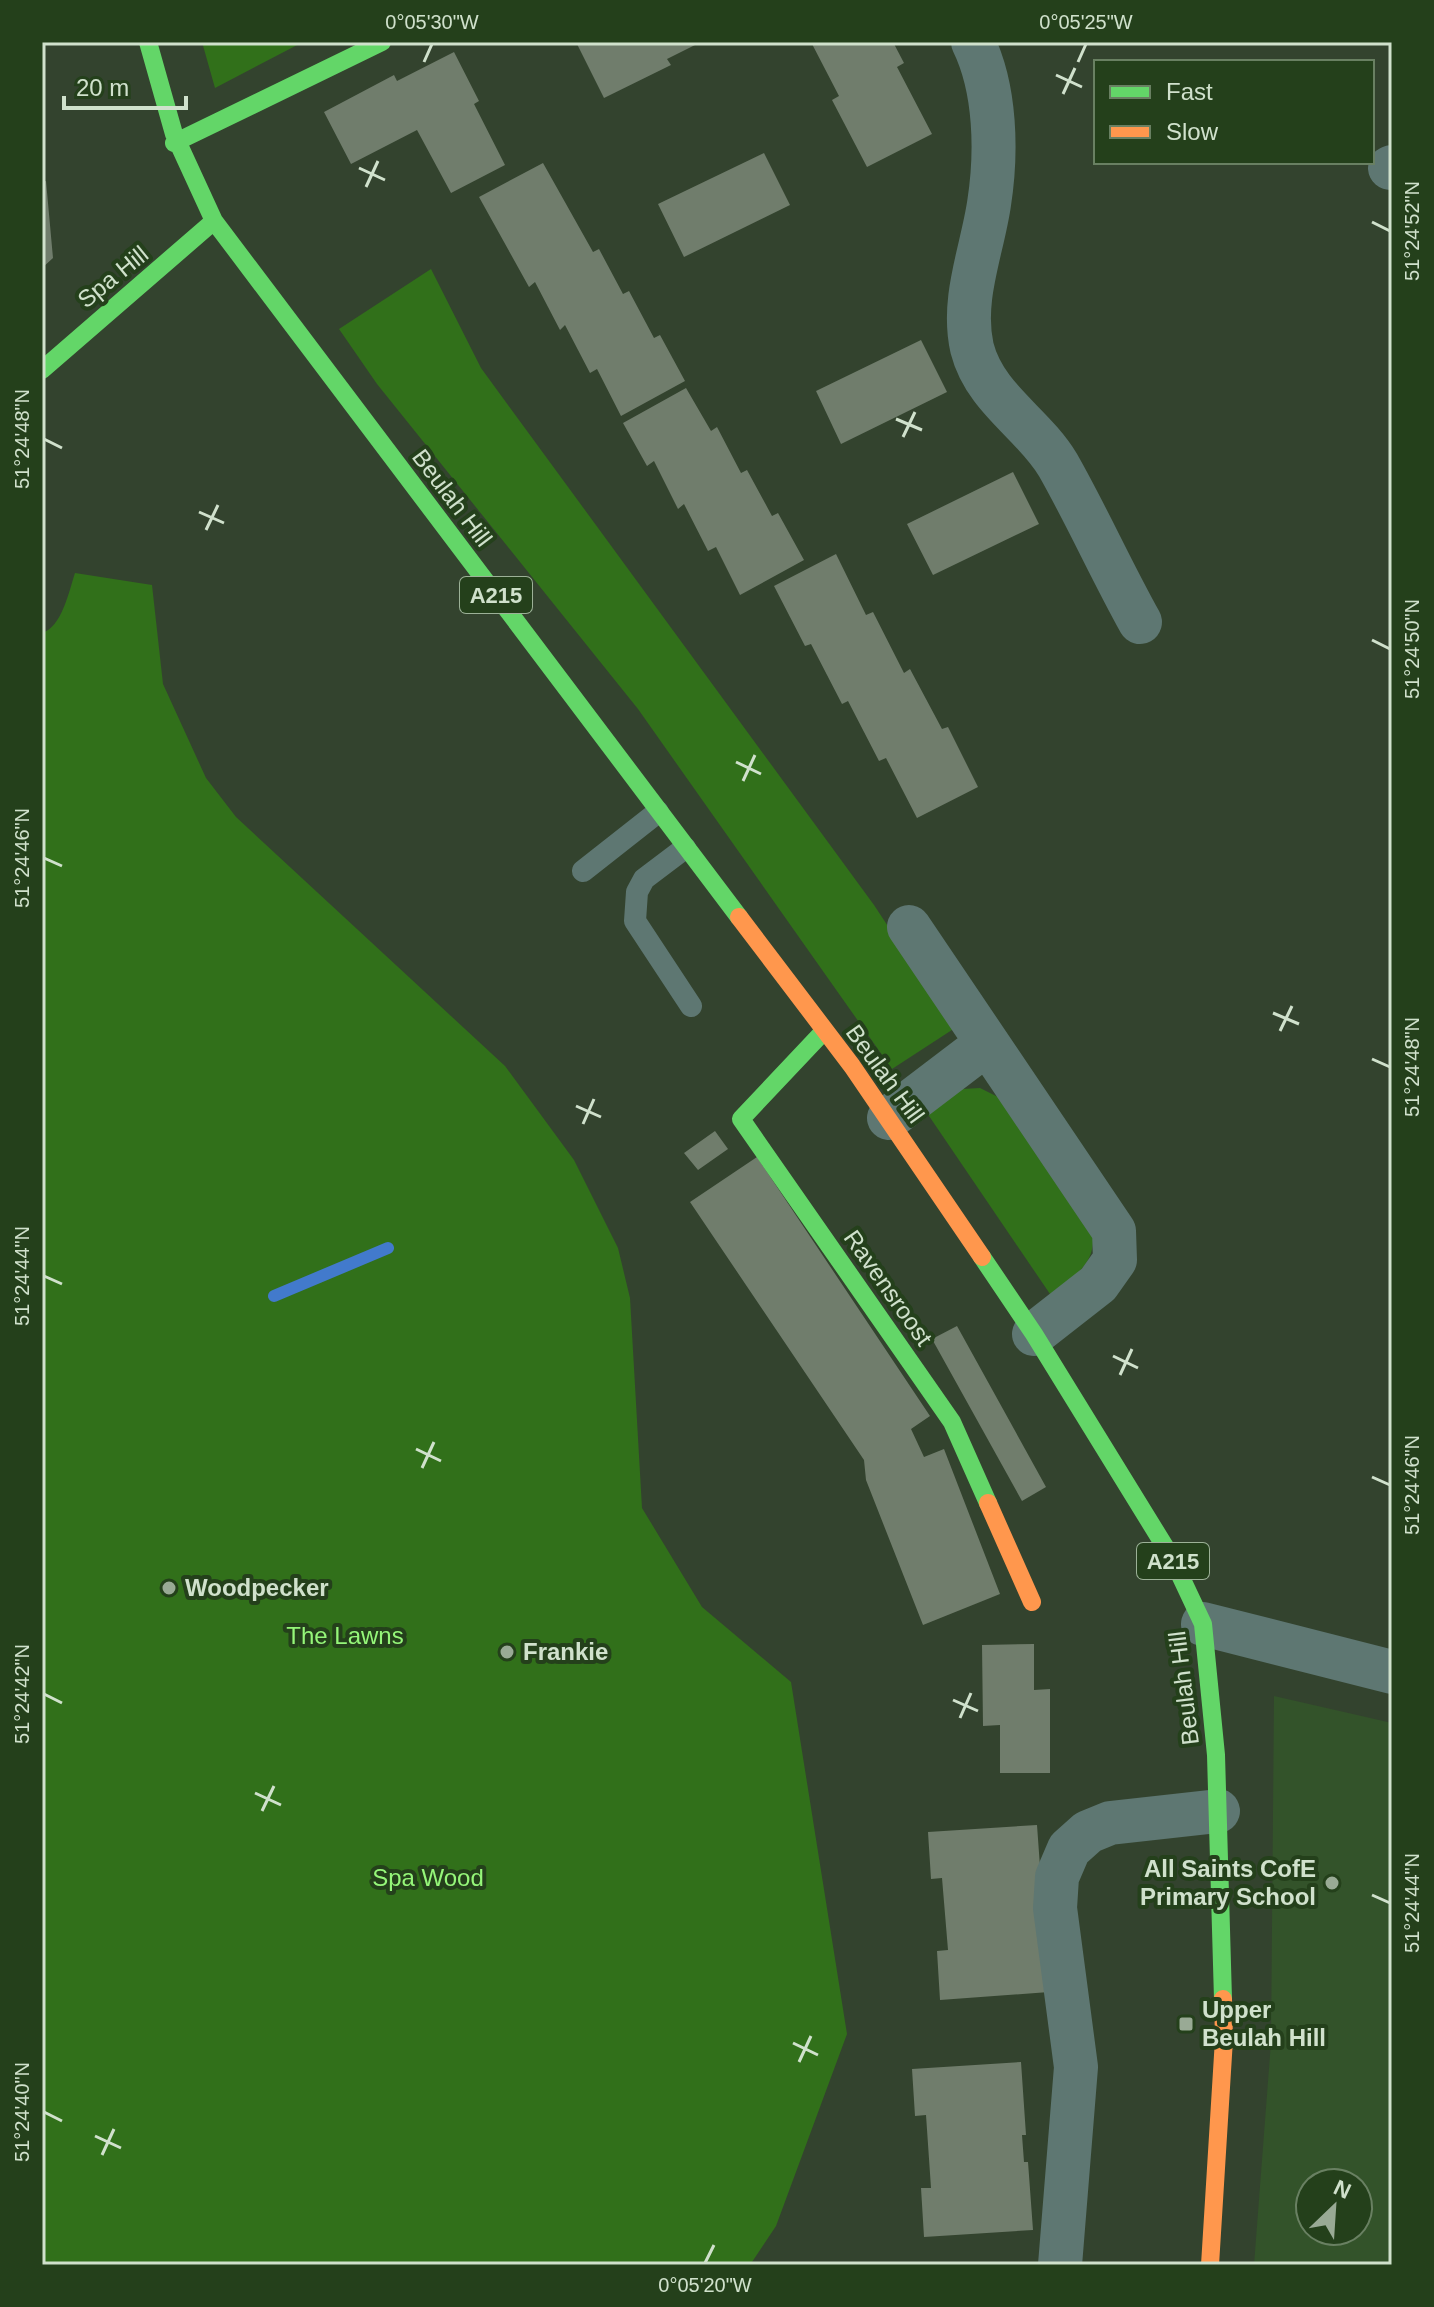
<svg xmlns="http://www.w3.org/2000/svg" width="1434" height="2307" font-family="Helvetica,sans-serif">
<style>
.built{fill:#33532a;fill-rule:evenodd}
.green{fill:#31701a}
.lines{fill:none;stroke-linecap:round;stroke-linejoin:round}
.stream{stroke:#427acc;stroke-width:12}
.building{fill:#707d6c}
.lane{stroke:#5e7772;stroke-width:22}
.street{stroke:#5e7772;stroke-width:44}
.fast{stroke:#63d668;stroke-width:18}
.slow{stroke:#ff974d;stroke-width:18}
.ticks{fill:none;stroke:#d0e1cc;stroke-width:3}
.poi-dot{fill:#99aa95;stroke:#24401b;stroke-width:3}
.labels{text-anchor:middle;stroke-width:8;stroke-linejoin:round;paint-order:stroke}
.shield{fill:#24401b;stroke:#9cb197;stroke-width:2}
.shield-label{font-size:22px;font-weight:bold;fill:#d0e1cc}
.street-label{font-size:24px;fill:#d0e1cc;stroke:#24401b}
.poi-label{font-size:24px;font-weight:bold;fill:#d0e1cc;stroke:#24401b;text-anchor:start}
.park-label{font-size:24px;fill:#95f679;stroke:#24401b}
.neatline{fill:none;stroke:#d0e1cc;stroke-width:3}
.ticks-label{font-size:20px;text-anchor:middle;fill:#d0e1cc}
</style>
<rect width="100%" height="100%" fill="#33432e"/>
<path class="built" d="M1274,1696l118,27v542h-138l17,-223zM1310,2183h48v48h-48z"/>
<path class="green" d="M202,42h101l-88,46z
M431,269l50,99 393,537 81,123 -63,41 -254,-360 -261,-325 -38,-55z
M75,573l77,12 11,99 43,94 30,39 269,249 69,94 44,88 12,50 12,210 60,99 89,75 56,352 -71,192 -26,39h-708v-1632c20,-6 27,-42 33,-60z
M980,1088l20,10 93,137c2,31 -20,42 -43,59l-123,-181 35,-24z"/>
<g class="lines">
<path class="stream" d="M274,1296l114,-48"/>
</g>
<path class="building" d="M576,42h125l-34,17 4,6 -67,33z
M811,42h82l11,21 -7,4 35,67 -65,33 -35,-67 7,-4z
M454,52l25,49 -5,3 31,61 -54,28 -34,-63 -66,34 -27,-52 70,-37 3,6z
M764,153l26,52 -106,52 -26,-53z
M543,163l50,89 6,-3 24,45 6,-3 25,47 6,-3 25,46 -64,35 -24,-47 -7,4 -25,-48 -5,5 -25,-48 -6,5 -50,-90z
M46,181l7,77 -11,10v-86z
M921,340l26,52 -106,52 -25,-53z
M686,388l25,43 6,-4 24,46 6,-3 25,46 6,-3 26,47 -64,35 -24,-48 -8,4 -24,-47 -6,5 -24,-48 -7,5 -24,-43z
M1013,472l26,52 -106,51 -26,-51z
M836,554l30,61 7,-3 31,61 6,-4 32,60 6,-2 30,60 -61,31 -31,-60 -7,3 -31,-60 -6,3 -31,-60 -6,2 -31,-60z
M715,1131l13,18 -30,21 -14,-17z
M757,1157l173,259 -19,13 13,28 20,-8 56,145 -77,31 -57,-145 -2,-20 -174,-258z
M957,1326l89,161 -24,14 -90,-162z
M1034,1644v46l16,-1v84h-50v-48l-17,1 -1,-81z
M1037,1825l12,167 -109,8 -3,-49 11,-1 -6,-72 -11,1 -3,-47z
M1021,2062l5,73h-4l2,27h4l5,68 -109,7 -3,-49h10l-5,-73 -11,1 -3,-47z"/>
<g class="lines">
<path class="lane" d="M685,848l-41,31 -7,13 -2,29 56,85
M583,871l75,-59"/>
<path class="street" d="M973,42c23,47 24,111 16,162 -7,47 -28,95 -17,144 13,51 61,75 86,117 29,51 53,105 82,157
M1390,168l2,-1
M909,927l205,304 1,29 -17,24 -64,50
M889,1118l96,-73
M1203,1624l189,48
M1060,2265l16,-198 -21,-159 2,-31 12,-28 19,-17 22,-9 108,-12"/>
<path class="fast" d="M148,42l26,92 40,87 525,696
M174,143l208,-101
M42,370l172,-149
M824,1031l-83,88 211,303 36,81
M982,1257l52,77 138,224 31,66 13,131 7,244"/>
<path class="slow" d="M739,917l113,149 130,191
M988,1503l44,99
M1210,2265l14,-226 -1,-40"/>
</g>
<path class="ticks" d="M424,62l8,-18M1078,62l8,-18M1056,75l26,12M1063,94l12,-26M359,168l26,12M366,187l12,-26M1372,222l18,9M896,419l26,11M903,437l12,-25M44,439l18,9M199,512l25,11M206,530l12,-25M1372,640l18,9M736,762l25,12M743,781l12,-26M44,858l18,8M1273,1013l26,11M1280,1031l12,-25M1372,1059l18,8M576,1106l25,11M583,1124l11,-25M44,1276l18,8M1113,1356l25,12M1120,1375l12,-26M416,1449l25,12M422,1468l12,-26M1372,1477l18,8M44,1694l18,9M953,1700l25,11M960,1718l11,-25M255,1793l26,12M262,1811l12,-25M1372,1895l18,8M793,2043l25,12M799,2062l12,-26M44,2112l18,9M95,2136l26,12M102,2155l12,-26M705,2263l9,-18"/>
<g class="poi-dot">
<circle cx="169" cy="1588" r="8"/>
<circle cx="507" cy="1652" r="8"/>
<circle cx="1332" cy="1883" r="8"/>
<rect x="1178" y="2016" width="16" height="16" rx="4"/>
</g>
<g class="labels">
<g class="shield">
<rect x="460" y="577" width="72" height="36" rx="6"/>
<rect x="1137" y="1543" width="72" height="36" rx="6"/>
</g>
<g class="shield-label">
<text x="496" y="603">A215</text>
<text x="1173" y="1569">A215</text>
</g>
<g class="street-label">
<text transform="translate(113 277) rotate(-39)" y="8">Spa Hill</text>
<text transform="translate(452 498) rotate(53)" y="8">Beulah Hill</text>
<text transform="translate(885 1074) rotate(54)" y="8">Beulah Hill</text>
<text transform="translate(888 1288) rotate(55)" y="8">Ravensroost</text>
<text transform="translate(1184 1688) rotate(-97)" y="8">Beulah Hill</text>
</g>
<g class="poi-label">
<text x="185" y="1596">Woodpecker</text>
<text x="523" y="1660">Frankie</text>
<text x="1316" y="1877" text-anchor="end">All Saints CofE<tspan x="1316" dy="28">Primary School</tspan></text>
<text x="1202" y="2018">Upper<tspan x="1202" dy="28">Beulah Hill</tspan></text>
</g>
<g class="park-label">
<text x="345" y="1644">The Lawns</text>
<text x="428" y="1886">Spa Wood</text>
</g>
</g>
<rect width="1434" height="2307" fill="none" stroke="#24401b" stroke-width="88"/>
<rect x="1094" y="60" width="280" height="104" fill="#24401b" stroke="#698062" stroke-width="2"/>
<rect x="1110" y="86" width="40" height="12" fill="#63d668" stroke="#698062" stroke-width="2"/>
<text x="1166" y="100" font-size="24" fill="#d0e1cc">Fast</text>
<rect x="1110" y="126" width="40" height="12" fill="#ff974d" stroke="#698062" stroke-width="2"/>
<text x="1166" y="140" font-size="24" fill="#d0e1cc">Slow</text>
<g transform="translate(1334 2207) rotate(25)"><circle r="38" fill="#24401b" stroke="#698062" stroke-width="2"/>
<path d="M0-6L14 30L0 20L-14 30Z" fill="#99aa95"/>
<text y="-12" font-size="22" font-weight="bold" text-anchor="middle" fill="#d0e1cc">N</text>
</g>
<path d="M64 96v12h122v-12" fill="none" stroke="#d0e1cc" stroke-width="4"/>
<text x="76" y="96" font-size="24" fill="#d0e1cc" stroke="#24401b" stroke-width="6" paint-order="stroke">20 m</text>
<rect x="44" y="44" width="1346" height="2219" class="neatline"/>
<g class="ticks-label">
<text x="432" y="29">0°05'30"W</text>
<text x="1086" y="29">0°05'25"W</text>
<text transform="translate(1412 231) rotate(-90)" y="7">51°24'52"N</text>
<text transform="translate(22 439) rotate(-90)" y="7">51°24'48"N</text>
<text transform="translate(1412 649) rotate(-90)" y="7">51°24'50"N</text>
<text transform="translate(22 858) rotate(-90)" y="7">51°24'46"N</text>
<text transform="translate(1412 1067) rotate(-90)" y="7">51°24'48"N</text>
<text transform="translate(22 1276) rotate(-90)" y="7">51°24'44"N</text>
<text transform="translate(1412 1485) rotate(-90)" y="7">51°24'46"N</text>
<text transform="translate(22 1694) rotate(-90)" y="7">51°24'42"N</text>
<text transform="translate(1412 1903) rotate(-90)" y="7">51°24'44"N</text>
<text transform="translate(22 2112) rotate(-90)" y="7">51°24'40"N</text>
<text x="705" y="2292">0°05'20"W</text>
</g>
</svg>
